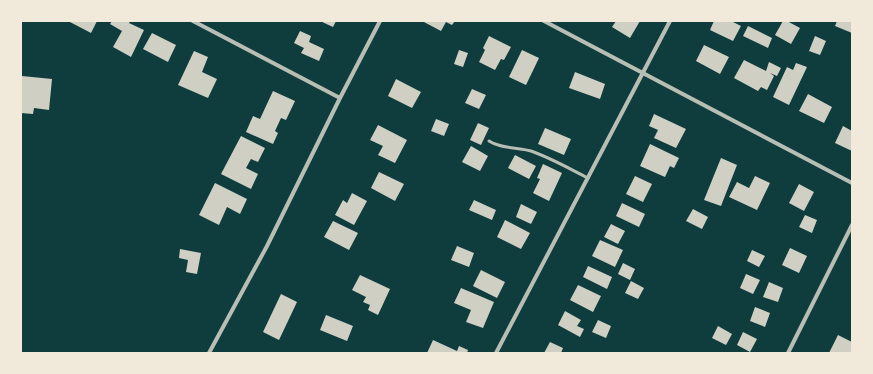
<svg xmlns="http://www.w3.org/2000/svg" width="873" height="374" font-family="Inter,sans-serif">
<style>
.building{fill:#cfcfc3}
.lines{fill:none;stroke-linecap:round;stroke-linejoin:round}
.service{stroke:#b8beb3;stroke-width:3}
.minor{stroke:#b8beb3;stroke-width:4}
</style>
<rect width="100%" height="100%" fill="#0f3d3e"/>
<path class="building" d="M68,21h29l-6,12z
M112,21h18l-1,2 15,7 -13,27 -18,-10 9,-16 -12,-7z
M320,21h16l-3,6z
M422,21h33l-3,4 -6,-3 -5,9z
M616,21h24l-10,17 -18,-11z
M714,21h17l10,5 -8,15 -23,-11z
M783,21h4l13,7 -9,16 -16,-9z
M837,21h15v12l-17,-7z
M748,26l24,12 -4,10 -25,-12z
M300,31l11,5 -2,6 15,7 -5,12 -18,-8 3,-5 -10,-5z
M152,33l24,12 -8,17 -25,-13z
M489,36l22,11 -7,13 -3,-1 -6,11 -16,-8 6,-12 -2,-2z
M815,36l11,5 -6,14 -11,-4z
M704,45l25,12 -9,17 -24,-13z
M459,50l9,3 -5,14 -9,-3z
M522,50l17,8 -13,27 -17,-8z
M194,51l14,6 -6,15 15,7 -9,19 -30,-13z
M744,60l22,11 3,-9 12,6 -4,8 -7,-3 4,3 -7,14 -6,-3 -3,4 -24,-13z
M796,63l11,4 -18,38 -16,-8 14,-30 6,3z
M575,72l30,12 -5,15 -31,-11z
M22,76l30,3 -3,31 -15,-2 -1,6 -12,-1z
M396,79l25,13 -9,16 -24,-12z
M472,89l14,6 -7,14 -14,-6z
M273,91l22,10 -9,19 -5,-2 -6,13 3,2 -5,11 -27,-12 7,-16 7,3z
M808,94l24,13 -8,16 -25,-12z
M654,114l32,15 -10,19 -22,-10 4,-8 -9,-4z
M436,119l13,5 -5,12 -13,-5z
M478,123l11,5 -8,17 -11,-5z
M378,125l29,15 -12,23 -17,-8 5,-9 -13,-6z
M843,126l9,5v20l-17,-8z
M545,128l26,11 -7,16 -26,-11z
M241,136l24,12 -7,14 -7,-3 -5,9 12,6 -7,15 -30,-15z
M650,144l29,14 -5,10 -4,-2 -5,11 -25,-11z
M471,146l17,10 -8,15 -18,-9z
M515,155l21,11 -7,13 -21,-11z
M721,158l16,7 -16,41 -17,-6z
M543,164l19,9 -13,28 -16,-8 7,-14 -3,-1z
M379,172l25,12 -9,17 -24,-13z
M635,176l17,8 -9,18 -17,-8z
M755,176l15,7 -13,27 -28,-13 8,-15 12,6z
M215,183l32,16 -7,15 -13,-7 -8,18 -20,-10z
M799,184l15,8 -10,19 -15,-8z
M352,193l15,8 -13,24 -19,-10 8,-15 4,3z
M474,200l22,10 -4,10 -23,-10z
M622,203l23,11 -6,13 -23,-11z
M521,204l16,8 -6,12 -15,-7z
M693,209l15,8 -6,12 -16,-8z
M805,215l12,5 -5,13 -13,-6z
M505,220l25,13 -9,16 -24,-12z
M333,221l25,12 -9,17 -25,-13z
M611,224l14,7 -7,13 -14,-7z
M600,240l23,10 -8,17 -23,-11z
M457,246l17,7 -5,14 -18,-7z
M790,248l17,8 -8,17 -17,-8z
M180,249l21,4 -4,21 -11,-2 2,-12 -9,-2z
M752,250l13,6 -6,11 -12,-6z
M623,263l12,6 -5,11 -12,-6z
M588,266l24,11 -5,12 -24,-12z
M481,270l24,12 -8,16 -24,-12z
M746,274l14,6 -7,14 -13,-6z
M360,275l30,14 -12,26 -10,-5 2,-5 -7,-3 3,-5 -14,-7z
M631,281l13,7 -6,11 -13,-6z
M769,282l14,6 -5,14 -15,-5z
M578,285l23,11 -8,16 -23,-12z
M461,288l33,14 -11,26 -17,-6 5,-12 -17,-7z
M281,294l16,8 -18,38 -16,-8z
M755,307l15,6 -5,14 -15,-6z
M565,311l16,9 -4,6 7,3 -4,8 -22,-12z
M326,315l27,11 -6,15 -27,-11z
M598,320l13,6 -5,12 -14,-6z
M718,326l14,8 -6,11 -14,-7z
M743,332l14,7 -7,13 -13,-7z
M838,335l14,7v11h-23z
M433,340l24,11 2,-5 9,4 -1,3h-40z
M550,342l13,6 -2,5h-17z"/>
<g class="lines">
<path class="service" d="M489,141c12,8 29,6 42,10 20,7 39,18 57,27"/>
<path class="minor" d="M193,21l147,77
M544,21l308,162
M209,353l58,-107 73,-148 40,-77
M496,353l174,-332
M788,353l64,-128"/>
</g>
<rect width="873" height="374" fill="none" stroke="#f1e9da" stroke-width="44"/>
</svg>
